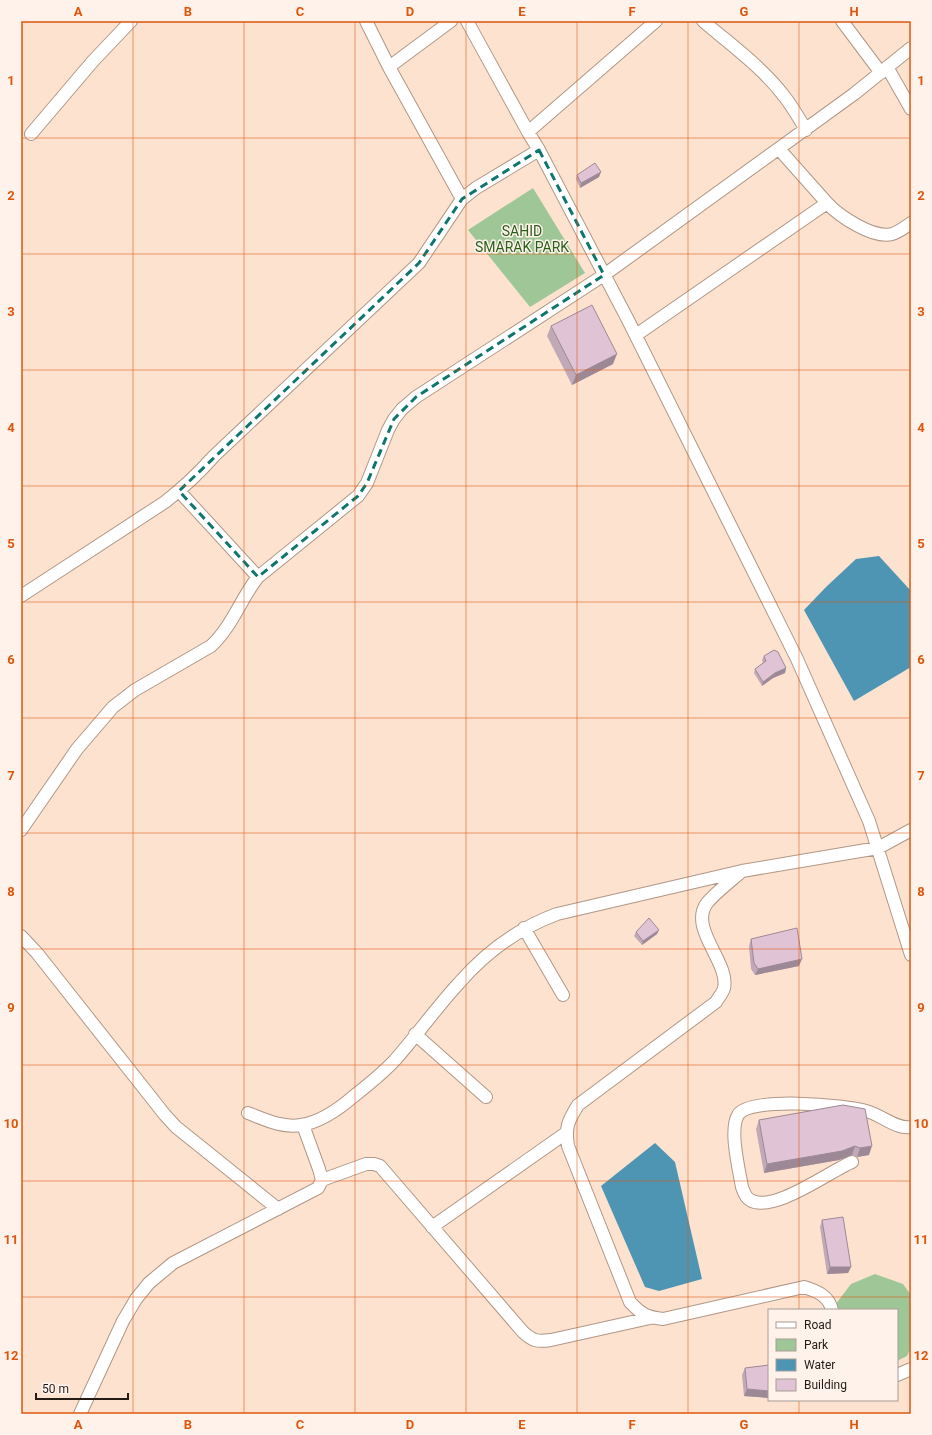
<svg xmlns="http://www.w3.org/2000/svg" width="932" height="1435" font-family="Roboto,sans-serif">
<style>
.green{fill:#9fc696}
.water{fill:#4e95b4}
.lines{fill:none;stroke-linecap:round;stroke-linejoin:round}
.minor-casing{stroke:#b09786;stroke-width:14}
.minor{stroke:#fff;stroke-width:12}
.wall{fill:#c1a9b7}
.shaded-wall{fill:#9d8995}
.building{fill:#e0c4d5;stroke:#9d8995}
.marked{fill:none;stroke:#0f766e;stroke-width:3;stroke-dasharray:8 5;stroke-linejoin:round}
.grid{fill:none;stroke:#de560c;stroke-width:1;stroke-opacity:0.55}
.labels{text-anchor:middle;stroke-width:3;stroke-linejoin:round;paint-order:stroke}
.park-label{font-size:14px;fill:#295f1a;stroke:#fef2eb}
.neatline{fill:none;stroke:#de560c;stroke-width:1.5}
.grid-label{font-size:13px;text-anchor:middle;font-weight:bold;fill:#de560c}
</style>
<rect width="100%" height="100%" fill="#fde2d0"/>
<path class="green" d="M533,188l52,85 -55,34 -62,-77z
M875,1274l28,10 8,11v53l-4,8 -10,5v-51h-63l1,-5 16,-21z"/>
<path class="water" d="M879,556l32,35v76l-57,34 -50,-91 22,-23 30,-28z
M655,1143l20,19 27,117 -43,12 -14,-4 -44,-101z"/>
<g class="lines">
<defs>
<path id="minor" d="M366,21l23,46 73,132
M467,21l61,111 11,18 89,170 169,339 72,162 42,134
M703,21c27,23 59,46 81,75 8,10 15,22 22,34
M842,21l39,52
M389,67l62,-46
M887,67l24,42
M528,132l128,-111
M31,134l62,-73 38,-40
M779,149l48,54c12,13 46,36 65,31 7,-2 13,-7 19,-11
M636,335l191,-132
M179,491l79,86
M21,596l144,-94c18,-14 34,-29 49,-46l205,-193 43,-64 14,-11 63,-38
M21,830l56,-81 36,-42 22,-17 76,-44c21,-19 30,-48 47,-69l100,-81 9,-13 21,-53 6,-11 8,-10 14,-12 188,-122 250,-181 57,-46
M742,871c-10,9 -27,22 -35,32 -19,25 23,60 17,85 -1,5 -6,10 -8,14l-138,103c-10,16 -13,22 -10,41l62,156c11,12 16,15 33,17l141,-32c13,4 25,9 28,23
M524,928l39,67
M21,936l16,17 128,162 11,12 15,12 87,70
M415,1034l71,63
M248,1113c18,7 34,15 53,12 20,-3 38,-16 53,-29 14,-11 28,-22 41,-36 22,-25 41,-52 64,-77 27,-31 60,-55 98,-69l185,-43 136,-23 33,-18
M852,1162c-22,9 -79,52 -102,38 -5,-3 -6,-8 -8,-13 -3,-18 -13,-57 -4,-72 10,-19 108,-10 128,-4 14,3 31,19 45,16
M322,1180l44,-16h8l6,2 143,166c10,9 14,10 28,8l99,-22
M432,1227l134,-94
M897,1375l14,-6
M80,1414l43,-93 13,-22 13,-16 24,-20 145,-75 4,-8 -3,-11 -16,-44"/>
</defs>
<use href="#minor" class="minor-casing"/>
<use href="#minor" class="minor"/>
</g>
<path class="wall" d="M577,175l22,2 -19,11 -4,-9z
M551,326l62,38 -41,21 -25,-49z
M764,656l22,12 -1,5 -12,5 -11,8 -8,-13 1,-4 8,-6 -1,-3z
M636,932l21,2 -15,11 -8,-9z
M751,939l48,27 -44,9 -4,-6 -2,-23z
M843,1105l26,50 -12,2 -5,-2 -13,5 -75,13 -8,-44 3,-9z
M822,1220l29,47 -3,6 -21,1 -7,-47z
M769,1365v33l-25,-2 -2,-21 3,-7z"/>
<path class="shaded-wall" d="M601,172l-2,5 -19,11 1,-5z
M617,354l-4,10 -41,21 4,-10z
M786,668l-1,5 -12,5 -11,8 1,-4 12,-9z
M659,930l-2,4 -15,11 1,-4z
M802,959l-3,7 -44,9 3,-6z
M855,1146l-3,9 -13,5 -75,13 3,-9z
M872,1146l-3,9 -12,2 3,-9z
M830,1267h21l-3,6 -21,1z
M747,1389l22,2v7l-25,-2z"/>
<path class="building" d="M595,163l6,9 -20,11 -4,-8z
M592,305l25,49 -41,21 -25,-49z
M774,650l4,2 8,16 -11,5 -12,9 -8,-13 11,-8 -2,-5z
M649,918l10,12 -16,11 -7,-9z
M797,928l5,31 -44,10 -4,-6 -3,-24z
M843,1105l22,4 7,37 -12,2 -5,-2 -13,5 -75,13 -8,-44z
M843,1217l8,50h-21l-8,-47z
M769,1365v26l-22,-2 -2,-21z"/>
<path class="marked" d="M539,150l65,125 -188,122 -22,22 -27,64 -9,13 -100,81 -79,-86 240,-228 43,-64z"/>
<path class="grid" d="M133,21v1393M244,21v1393M355,21v1393M466,21v1393M577,21v1393M688,21v1393M799,21v1289M21,138h890M21,254h890M21,370h890M21,486h890M21,602h890M21,718h890M21,833h890M21,949h890M21,1065h890M21,1181h890M21,1297h890M799,1400v14"/>
<g class="labels">
<g class="park-label">
<text x="522" y="236">SAHID<tspan x="522" dy="16">SMARAK PARK</tspan></text>
</g>
</g>
<rect width="932" height="1435" fill="none" stroke="#fef2eb" stroke-width="44"/>
<rect x="768" y="1309" width="130" height="92" fill="#fef2eb" stroke="#a79c95"/>
<rect x="776" y="1322" width="20" height="6" fill="#ffffff" stroke="#a79c95"/>
<text x="804" y="1329" font-size="12" fill="#251b15">Road</text>
<rect x="776" y="1339" width="20" height="12" fill="#9fc696" stroke="#a79c95"/>
<text x="804" y="1349" font-size="12" fill="#251b15">Park</text>
<rect x="776" y="1359" width="20" height="12" fill="#4e95b4" stroke="#a79c95"/>
<text x="804" y="1369" font-size="12" fill="#251b15">Water</text>
<rect x="776" y="1379" width="20" height="12" fill="#e0c4d5" stroke="#a79c95"/>
<text x="804" y="1389" font-size="12" fill="#251b15">Building</text>
<path d="M36 1393v6h92v-6" fill="none" stroke="#251b15" stroke-width="2"/>
<text x="42" y="1393" font-size="12" fill="#251b15" stroke="#fef2eb" stroke-width="3" paint-order="stroke">50 m</text>
<rect x="22" y="22" width="888" height="1391" class="neatline"/>
<g class="grid-label">
<text x="78" y="16">A</text>
<text x="188" y="16">B</text>
<text x="300" y="16">C</text>
<text x="410" y="16">D</text>
<text x="522" y="16">E</text>
<text x="632" y="16">F</text>
<text x="744" y="16">G</text>
<text x="854" y="16">H</text>
<text x="11" y="85">1</text>
<text x="921" y="85">1</text>
<text x="11" y="200">2</text>
<text x="921" y="200">2</text>
<text x="11" y="316">3</text>
<text x="921" y="316">3</text>
<text x="11" y="432">4</text>
<text x="921" y="432">4</text>
<text x="11" y="548">5</text>
<text x="921" y="548">5</text>
<text x="11" y="664">6</text>
<text x="921" y="664">6</text>
<text x="11" y="780">7</text>
<text x="921" y="780">7</text>
<text x="11" y="896">8</text>
<text x="921" y="896">8</text>
<text x="11" y="1012">9</text>
<text x="921" y="1012">9</text>
<text x="11" y="1128">10</text>
<text x="921" y="1128">10</text>
<text x="11" y="1244">11</text>
<text x="921" y="1244">11</text>
<text x="11" y="1360">12</text>
<text x="921" y="1360">12</text>
<text x="78" y="1429">A</text>
<text x="188" y="1429">B</text>
<text x="300" y="1429">C</text>
<text x="410" y="1429">D</text>
<text x="522" y="1429">E</text>
<text x="632" y="1429">F</text>
<text x="744" y="1429">G</text>
<text x="854" y="1429">H</text>
</g>
</svg>
